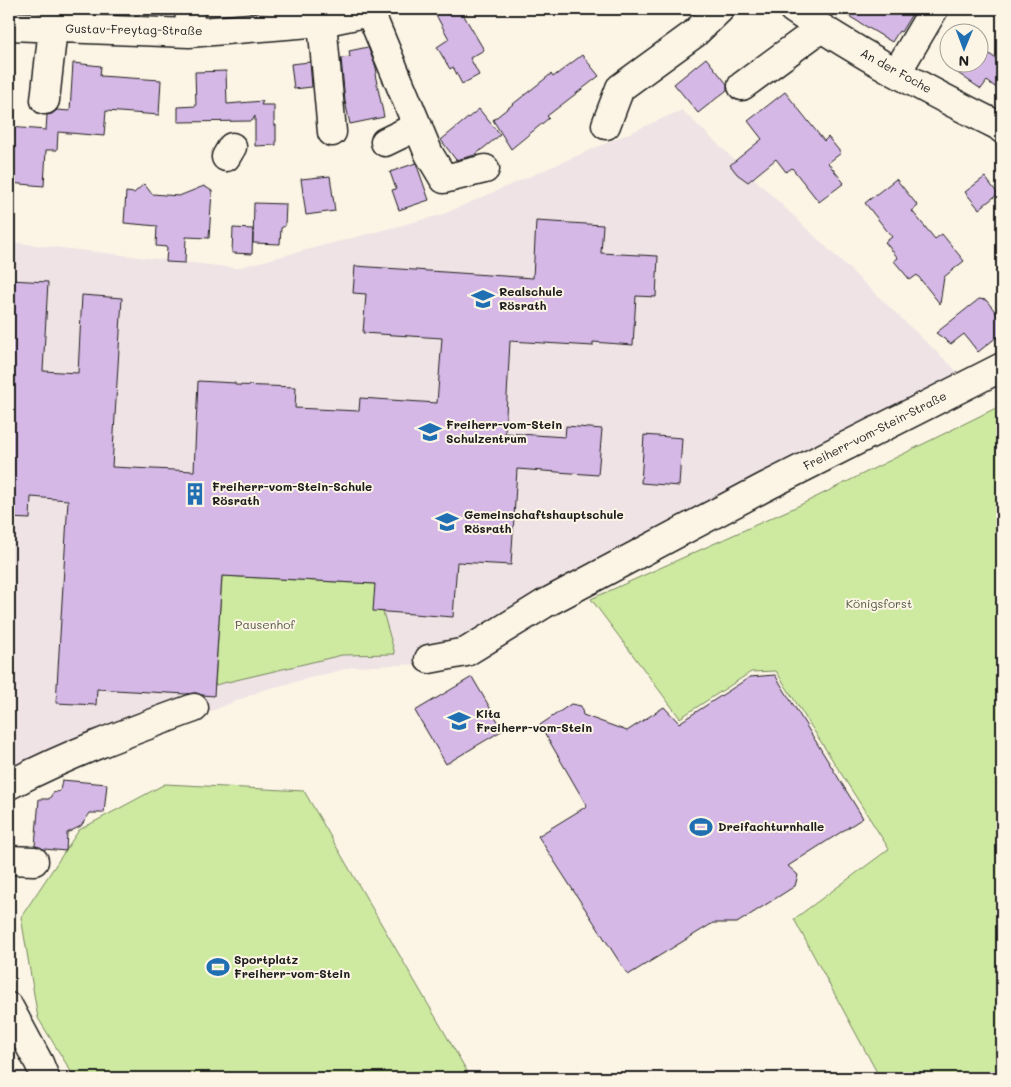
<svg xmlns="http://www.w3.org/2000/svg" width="1011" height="1087" font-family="Mali,sans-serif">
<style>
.built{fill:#f0e3e5}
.green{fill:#ceeaa1;stroke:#75835e}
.building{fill:#d5b8e6;stroke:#1c1c1c}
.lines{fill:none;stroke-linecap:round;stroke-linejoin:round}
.minor-casing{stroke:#1c1c1c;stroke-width:31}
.minor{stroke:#fcf5e5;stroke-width:28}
.labels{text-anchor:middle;stroke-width:4;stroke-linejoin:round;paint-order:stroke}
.street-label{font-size:12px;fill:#1c1c1c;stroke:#fcf5e5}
.poi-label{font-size:12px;font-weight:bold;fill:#1c1c1c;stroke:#fcf5e5;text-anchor:start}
.park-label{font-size:12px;fill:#515a44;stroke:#fcf5e5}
</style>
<rect width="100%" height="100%" fill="#fcf5e5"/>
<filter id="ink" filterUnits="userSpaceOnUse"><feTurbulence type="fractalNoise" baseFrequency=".02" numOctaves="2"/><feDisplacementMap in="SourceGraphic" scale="10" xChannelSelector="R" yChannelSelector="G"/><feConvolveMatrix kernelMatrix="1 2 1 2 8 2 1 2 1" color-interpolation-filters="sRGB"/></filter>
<g filter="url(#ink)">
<path class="built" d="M682,110l278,264 -381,226 -96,61 -130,6 -90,23 -210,85 -44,20v-553l227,26 205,-53z"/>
<path class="green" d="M1002,405v673h-122l-86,-159 95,-70 -113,-178 -25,1 -71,46 -89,-119 209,-94z
M222,576l153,8 20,70 -53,1 -127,30z
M165,784l139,7 167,287h-396l-37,-60 -17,-101 58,-87z"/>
<path class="building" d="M446,9h14l24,41 -14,8 9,17 -17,9 -9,-17 -3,2 -13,-22 12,-8 -13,-24z
M837,9h78l-14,23 -2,-1 -7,11z
M978,46l24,17v29l-15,-11 -6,8 -35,-24 2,-3h30z
M368,47l8,21 1,5 -2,1 9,43 -34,7 -5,-23 -4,-43 9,-1 -1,-6z
M582,55l17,21 -52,40 2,2 -38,31 -18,-29 58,-46 2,3z
M706,58l21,26v6l-29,23 -24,-29z
M310,62l2,25 -18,2 -3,-25z
M73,63l28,3 -1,10 61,4 -2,35 -53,-4 -2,25 -46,-4 -1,18h-11l-2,36 -35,-3v-56l37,3 1,-15 5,-1 5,-4 13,1z
M226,71l1,33 36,-3 -2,4h13v20h2v20l-21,1v-30l-3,5 -74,1v-15l18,-1 -1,-34z
M785,92l39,49 4,-4 13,16 -13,10 16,20 -25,19 -27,-34 -6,4 -10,-13 -28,23 -11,-8 -7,-9 32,-26 -14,-18z
M479,109l21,26 -25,20 -19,5 -15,-20z
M416,163l13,37 -30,10 -7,-20 4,-1 -6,-17z
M330,176l5,35 -29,4 -5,-36z
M985,177l13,17 -19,15 -14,-17z
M896,179l22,27 -6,5 23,28 7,-5 22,27 -20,16 -4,27 -23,-29 -7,5 -16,-19 4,-3 -13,-16 7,-5 -27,-34z
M144,184l8,10 27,2 25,-10 8,5 -3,47 -23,-1 -1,26 -19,-1 1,-15 -11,-1 1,-20 -33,-3 2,-31 8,1z
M254,203l32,1 -1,22 -4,2 -1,16 -27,-1z
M536,221l67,4 -2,28 57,3 -2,41 -20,-1 -3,49 -40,-3v4l-83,-5 -5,92 60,4 1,-11 36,3 -4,46 -81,-6 -6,96 -54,-3 -4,55 -80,-6 2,-27 -153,-8 -8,120 -12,-1 -6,-2 -10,1 -89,-5 -1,16 -40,-2 12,-203 -37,-3 -1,22 -21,-1 1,-238 38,2 -5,89 35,2 4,-78 40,3 -10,169 82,4 4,-90 37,2v2l61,2 -1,21 64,3 1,-13 77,5 5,-65 -79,-5 3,-39 -13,-1 2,-27 178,12z
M233,228l20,1 -1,25 -20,-1z
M979,299l7,1 16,20v13l-24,19 -14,-18 -13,10 -15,-11z
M644,435l38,3 -3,48 -38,-3z
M775,675l88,143 -75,48 10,9 -3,11 -58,37h-24l-85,52 -90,-139 49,-30 -47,-81 31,-21 10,2 2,9 44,16 37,-24 15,16 71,-46z
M472,677l31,53 -57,34 -31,-53z
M62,780l45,4 -3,29h-14l-9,13 -14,7 -1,18 -22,-2 -9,-3 4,-47h10l4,-6 7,-2z"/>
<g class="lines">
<defs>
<path id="minor" d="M793,9c65,45 135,82 206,117l3,3
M370,12l59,142 15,25 41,-10
M322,22l10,110
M9,26l180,7 133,-11 48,-10 6,-3
M189,33l1,-24
M897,72l37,-63
M742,86l79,-58
M45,100l8,-72
M606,125l14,-37 74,-54 26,-25
M385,142l33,-16
M226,157l6,-10
M429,659l37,-7 78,-48 219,-116 239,-121
M9,785c59,-31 122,-54 185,-77
M9,860l25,1
M9,1007l30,56 6,15"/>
</defs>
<use href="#minor" class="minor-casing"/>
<use href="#minor" class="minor"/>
</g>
</g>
<defs>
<symbol id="school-bare" viewBox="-9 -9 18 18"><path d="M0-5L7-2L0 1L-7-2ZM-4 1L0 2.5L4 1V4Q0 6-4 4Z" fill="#1f6fb2" stroke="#fcf5e5" stroke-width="2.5" paint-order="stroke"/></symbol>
<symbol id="building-bare" viewBox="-9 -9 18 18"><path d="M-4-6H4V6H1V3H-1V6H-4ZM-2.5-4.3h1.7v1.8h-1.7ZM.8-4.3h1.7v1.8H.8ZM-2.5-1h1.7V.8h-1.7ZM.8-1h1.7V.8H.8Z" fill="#1f6fb2" stroke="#fcf5e5" stroke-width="2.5" paint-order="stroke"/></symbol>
<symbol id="stadium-bare" viewBox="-9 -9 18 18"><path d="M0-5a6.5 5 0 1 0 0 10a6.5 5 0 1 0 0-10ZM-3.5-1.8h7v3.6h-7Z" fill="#1f6fb2" stroke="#fcf5e5" stroke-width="2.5" paint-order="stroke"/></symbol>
</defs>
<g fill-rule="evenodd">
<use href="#school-bare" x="467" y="283" width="32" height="32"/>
<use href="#school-bare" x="414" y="416" width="32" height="32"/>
<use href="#building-bare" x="179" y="478" width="32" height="32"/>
<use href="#school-bare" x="431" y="506" width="32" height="32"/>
<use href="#school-bare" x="443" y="705" width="32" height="32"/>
<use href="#stadium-bare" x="685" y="811" width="32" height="32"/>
<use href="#stadium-bare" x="202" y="951" width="32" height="32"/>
</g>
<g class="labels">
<g class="street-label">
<text transform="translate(134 30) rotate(1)" y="4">Gustav-Freytag-Straße</text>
<text transform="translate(896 71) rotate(29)" y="4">An der Foche</text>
<text transform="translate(875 431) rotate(-27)" y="4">Freiherr-vom-Stein-Straße</text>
</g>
<g class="poi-label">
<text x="499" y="296">Realschule<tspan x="499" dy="14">Rösrath</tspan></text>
<text x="446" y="429">Freiherr-vom-Stein<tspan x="446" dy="14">Schulzentrum</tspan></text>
<text x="212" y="491">Freiherr-vom-Stein-Schule<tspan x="212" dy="14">Rösrath</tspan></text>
<text x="464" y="519">Gemeinschaftshauptschule<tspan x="464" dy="14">Rösrath</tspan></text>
<text x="476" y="718">Kita<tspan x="476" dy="14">Freiherr-vom-Stein</tspan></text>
<text x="718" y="831">Dreifachturnhalle</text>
<text x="234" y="964">Sportplatz<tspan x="234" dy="14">Freiherr-vom-Stein</tspan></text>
</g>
<g class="park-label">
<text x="879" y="608">Königsforst</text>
<text x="265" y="629">Pausenhof</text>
</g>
</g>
<rect width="1011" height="1087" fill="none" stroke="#fcf5e5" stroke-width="30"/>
<rect x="15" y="15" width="981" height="1057" fill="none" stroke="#1c1c1c" stroke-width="2" filter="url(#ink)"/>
<g transform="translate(964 48) rotate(181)"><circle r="24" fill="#fcf5e5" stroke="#a29e95"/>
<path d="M0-4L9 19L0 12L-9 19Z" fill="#1f6fb2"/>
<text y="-8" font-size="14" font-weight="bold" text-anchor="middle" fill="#1c1c1c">N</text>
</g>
</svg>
